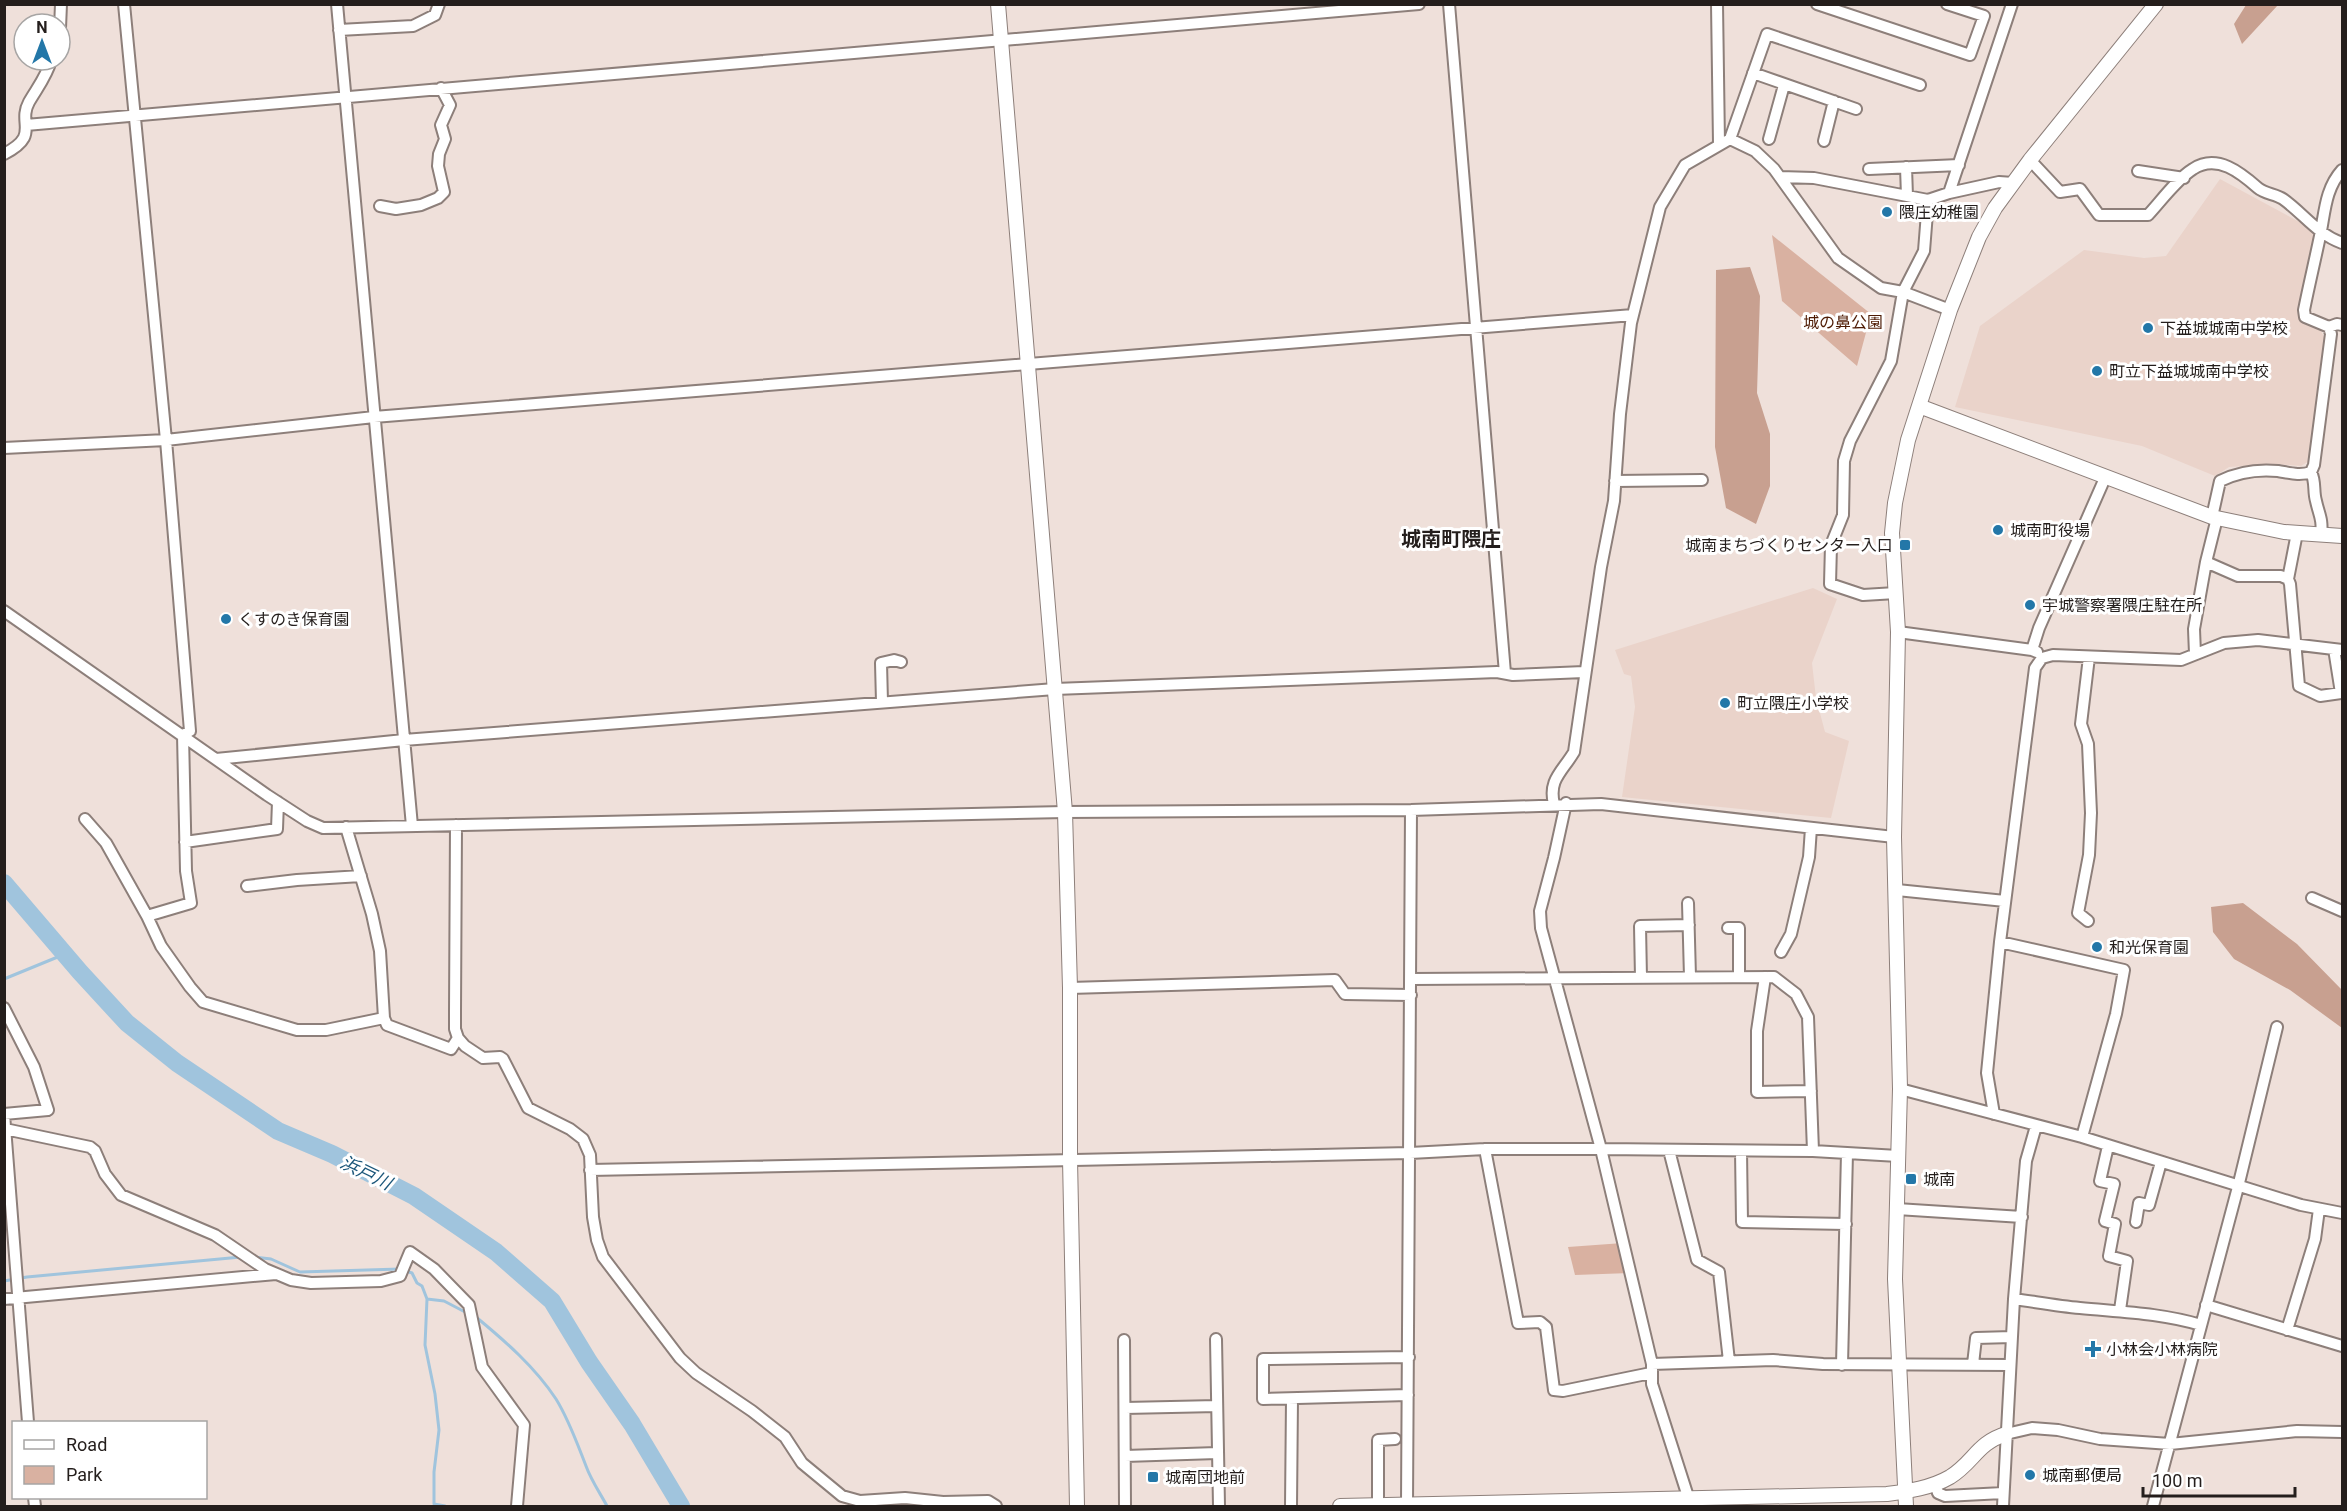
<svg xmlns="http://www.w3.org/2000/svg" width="2347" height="1511" font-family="Roboto,'Noto Sans JP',sans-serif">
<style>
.built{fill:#ead3ca}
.green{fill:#d9b1a1}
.forest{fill:#c8a090}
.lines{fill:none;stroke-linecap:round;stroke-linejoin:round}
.stream{stroke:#a0c4dd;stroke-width:3}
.river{stroke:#a0c4dd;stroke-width:18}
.minor-casing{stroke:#8d7f7a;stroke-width:14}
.tertiary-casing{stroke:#8d7f7a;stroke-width:16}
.minor{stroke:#fff;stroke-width:10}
.tertiary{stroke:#fff;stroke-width:14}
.poi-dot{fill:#2377a8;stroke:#fff;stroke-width:2}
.labels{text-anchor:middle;stroke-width:6;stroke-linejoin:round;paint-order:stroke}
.poi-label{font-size:16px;fill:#241e1c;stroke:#fff;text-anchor:start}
.park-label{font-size:16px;fill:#4e1b04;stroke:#fff}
.water-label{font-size:18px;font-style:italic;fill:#1c577a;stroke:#fff}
.quarter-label{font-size:20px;font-weight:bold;fill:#241e1c;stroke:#fff}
</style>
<rect width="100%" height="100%" fill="#efe0da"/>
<path class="built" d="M2220,179l96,52 -18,83 2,4 21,13 5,10 -10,54 -7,66 -8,5 -26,-2 -46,3 -14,9 -73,-30 -187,-39 25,-81 104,-76 60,8 22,-2z
M1813,588l24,11 -25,64 4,35 9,34 24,9 -18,77 -209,-21 13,-90 -4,-31 -7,-2 -9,-24z"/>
<path class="green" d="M1772,235l99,79 -14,52 -75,-65z
M1623,1243l7,30 -55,2 -7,-28z"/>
<path class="forest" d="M2246,5h32l-36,39 -8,-20z
M1750,267l10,29 -3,97 13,41v52l-14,38 -30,-16 -11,-61 1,-177z
M2243,903l54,41 45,46v38l-52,-38 -56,-31 -21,-27 -2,-25z"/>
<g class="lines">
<path class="stream" d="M4,979l61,-25
M254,1257l17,2 29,13 100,-3
M406,1271l6,2 5,10 5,3 5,13 -2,46 10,49 4,36 -5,42v32l11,2
M4,1281l23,-4 214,-20
M427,1299l17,2 23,12
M476,1317c29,24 59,50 80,82 13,21 21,44 30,67 5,14 14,27 21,40"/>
<path class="river" d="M4,883l76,89 47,51 50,40 101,68 54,23 82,42 82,56 56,49 37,61 43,62 49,82"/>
<defs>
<path id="minor" d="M124,4l42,436 24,291 -7,4
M337,4l75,822
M1449,4l56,669
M1717,4l2,140
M1817,4l153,51 14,-39 -37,-12
M2012,4l-63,189 50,-11 14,1
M60,28l1,-24
M339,30l74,-4 22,-11 4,-11
M1753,73l103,36
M26,125l1393,-121
M1730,139l37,-105 153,51
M1769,139l15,-54
M1824,141l10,-40
M4,154c37,-19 13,-30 25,-52 8,-14 18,-26 22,-42
M2030,160l30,32 20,-3 19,26h49c13,-14 29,-36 45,-46 24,-16 48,4 65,19 7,6 18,6 25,11 21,15 34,35 59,44
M1906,167l1,29
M1869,169l90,-4
M2342,170c-17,19 -17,42 -22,66 -5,24 -11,49 -16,74l1,7 24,10 8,-3 5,1
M2138,171l46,7
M1780,177l34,1 114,22
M380,206l16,3 25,-4 17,-7 6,-6 -6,-26 1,-12 6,-15 -4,-14 9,-20 -9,-17
M4,448l162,-8 208,-23 1259,-102
M1615,481l87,-1
M2212,517l8,-36c18,-9 37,-12 58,-10 12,2 22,5 33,1
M2217,518l-11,44 32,14h43l7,3 2,5 9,102 21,10 21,-3 -7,-44
M2321,535c2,-16 -2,-20 -5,-34 -3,-10 0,-19 -5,-29l3,-7 17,-131 -2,-7
M2288,579l9,-46
M1896,593l-33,2 -33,-11 1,-39 12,-30 1,-54 6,-20 41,-80 12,-69 21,-41 4,-51 21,-7
M4,611l263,184 40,26 16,7 742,-16 346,-2 190,-6 293,33
M1898,632l134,18 5,2
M2032,650l7,-22 66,-150
M2195,654l-1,-25 12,-67
M882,702l-1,-39 13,-3 7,2
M216,759l188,-19 651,-51 442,-17 16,3 71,-3
M1566,803l-12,55 -14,53 1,17 60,221 51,215v20l39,122
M1554,804c-6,-24 8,-32 20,-52l27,-185 13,-66 6,-87 11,-91 29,-116 25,-42 45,-26 25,12 19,18 64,89 43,30 22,4 47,18
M85,819l21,24 41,73 14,30 29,41 13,15 94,28h29l58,-12
M456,825l-1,186v18l3,9 7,8 18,12 17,-1 3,2 25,49 42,21 13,10 7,16 3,62 4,23 6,17 77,101 16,15 56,38 33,26 17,26 40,33 18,5 45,-3 38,4 45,-1 8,5
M346,827l26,87 8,37 4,67 3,7 64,24 7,-11
M185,842l92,-13 1,-27
M247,886l50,-6 64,-4
M1897,890l108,11
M2312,898l30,13
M1688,903l2,74
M147,916l44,-13 -5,-32 -3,-136
M2088,921l-10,-8 11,-58 2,-42 -3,-69 -7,-20 8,-67
M1728,928h11v49
M2000,942l124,28 -8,44 -34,123
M1781,952l10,-18 18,-77 2,-29
M1765,977l-8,54v61l54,-1
M1641,978l-1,-52 49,-1
M1412,979l362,-2 22,17 12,23 5,134
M1070,988l265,-8 10,14 66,1
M4,1008l30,59 14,43 -44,4
M1900,1089l182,48 219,68 41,8
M4,1114l24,308
M1994,1114l-7,-41 13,-131 35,-274 7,-10 11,-3 128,5 43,-17 34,-3 84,10
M5,1129l85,18 5,4 10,23 16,21 94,40 50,34 26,11 20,3 70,-2 19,-5 10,-24 24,17 35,36 13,62 42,58 -7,81
M2108,1146l-8,35 14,3 -9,37 10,3 -6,32 18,5 -7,49
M1485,1149l33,174 22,-1 6,5 8,63 9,1 88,-18
M1669,1150l28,110 22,12 10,89
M1741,1151l1,71 104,2
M590,1170l820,-17 75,-4h116l212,2 85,5
M1897,1209l125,8
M2136,1222l3,-19 10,2 12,-43
M4,1299l272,-25
M2014,1299c22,3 44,7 66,9 41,4 81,5 121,17
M2206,1305l136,41
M2287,1330l28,-91 4,-30
M1216,1339l3,167
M1124,1340l1,166
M1652,1364l121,-4 50,4 187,1
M1973,1364l3,-26 36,-1
M1842,1365l5,-212
M1408,1395l-145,4v-40l146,-2
M1125,1408l92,-2
M2006,1434l26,-6 26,2 42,9 70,5 127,-13 45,1
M1125,1456l92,-3
M1935,1484l3,9 7,3 58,-3
M34,1498l1,8
M1378,1505v-65l17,-1
M1407,1505l4,-695
M1291,1506l1,-107
M2003,1506l11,-207 12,-138 10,-35
M2153,1506l85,-319 39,-160"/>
<path id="tertiary" d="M998,4l67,808 5,176v171l7,347
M1919,406l293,111 72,15 58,4
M1340,1506l547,-12c22,-3 44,-6 63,-17 24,-15 27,-34 56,-43
M1906,1506l-11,-227 5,-190 -6,-252 4,-205 -6,-99 3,-30 13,-63 42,-130 29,-73 16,-29 35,-48 126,-156"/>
</defs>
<use href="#minor" class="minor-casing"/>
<use href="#tertiary" class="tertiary-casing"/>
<use href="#minor" class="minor"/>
<use href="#tertiary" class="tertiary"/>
</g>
<g class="poi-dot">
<circle cx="1887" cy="212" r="6"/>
<circle cx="2148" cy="328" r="6"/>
<circle cx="2097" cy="371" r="6"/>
<circle cx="1998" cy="530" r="6"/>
<rect x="1899" y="539" width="12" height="12" rx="3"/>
<circle cx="2030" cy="605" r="6"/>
<circle cx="226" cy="619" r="6"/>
<circle cx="1725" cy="703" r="6"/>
<circle cx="2097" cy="947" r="6"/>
<rect x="1905" y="1173" width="12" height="12" rx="3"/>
<path d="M2090 1340h6v6h6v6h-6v6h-6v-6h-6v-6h6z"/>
<circle cx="2030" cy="1475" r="6"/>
<rect x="1147" y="1471" width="12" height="12" rx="3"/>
</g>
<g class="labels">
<g class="poi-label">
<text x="1899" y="218">隈庄幼稚園</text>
<text x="2160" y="334">下益城城南中学校</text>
<text x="2109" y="377">町立下益城城南中学校</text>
<text x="2010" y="536">城南町役場</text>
<text x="1893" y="551" text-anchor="end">城南まちづくりセンター入口</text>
<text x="2042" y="611">宇城警察署隈庄駐在所</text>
<text x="238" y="625">くすのき保育園</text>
<text x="1737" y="709">町立隈庄小学校</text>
<text x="2109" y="953">和光保育園</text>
<text x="1923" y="1185">城南</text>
<text x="2106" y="1355">小林会小林病院</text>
<text x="2042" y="1481">城南郵便局</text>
<text x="1165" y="1483">城南団地前</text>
</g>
<g class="park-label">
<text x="1843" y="328">城の鼻公園</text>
</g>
<g class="water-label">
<text transform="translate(366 1173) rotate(26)" y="6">浜戸川</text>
</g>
<g class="quarter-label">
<text x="1451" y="546">城南町隈庄</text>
</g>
</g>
<rect width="2347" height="1511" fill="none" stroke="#241e1c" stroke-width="12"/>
<rect x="12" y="1421" width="195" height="78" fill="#ffffff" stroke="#a7a5a4" stroke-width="1.5"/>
<rect x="24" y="1440" width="30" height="9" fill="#ffffff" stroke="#a7a5a4" stroke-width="1.5"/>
<text x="66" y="1451" font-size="18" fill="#241e1c">Road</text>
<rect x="24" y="1466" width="30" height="18" fill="#d9b1a1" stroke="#a7a5a4" stroke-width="1.5"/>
<text x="66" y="1481" font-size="18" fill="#241e1c">Park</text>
<g transform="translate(42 42)"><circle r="28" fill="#ffffff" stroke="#a7a5a4" stroke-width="1.5"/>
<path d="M0-4.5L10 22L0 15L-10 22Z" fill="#2377a8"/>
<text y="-9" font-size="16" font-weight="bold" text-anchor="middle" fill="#241e1c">N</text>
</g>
<path d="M2143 1487v9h152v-9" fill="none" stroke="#241e1c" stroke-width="3"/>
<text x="2152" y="1487" font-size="18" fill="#241e1c" stroke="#ffffff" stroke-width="4.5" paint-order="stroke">100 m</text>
</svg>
